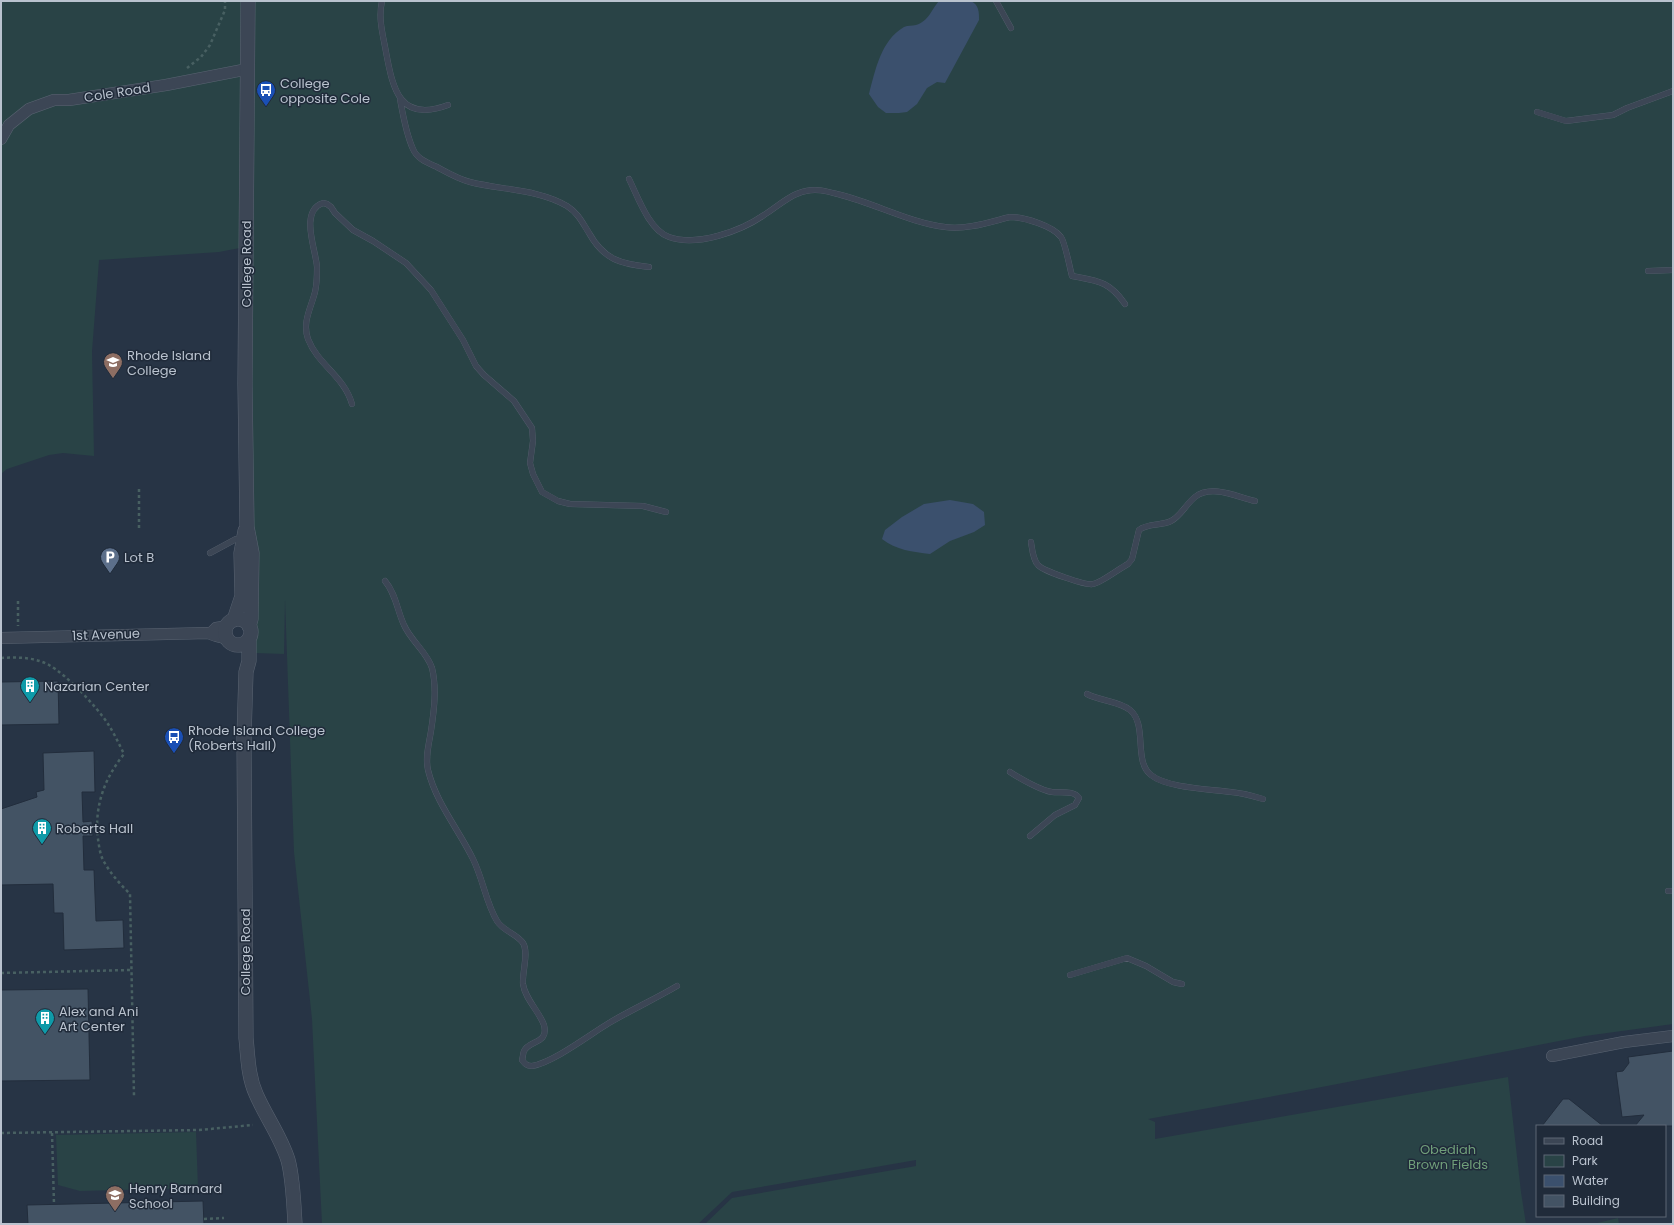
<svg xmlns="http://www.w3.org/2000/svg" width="1674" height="1225" font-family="Poppins,sans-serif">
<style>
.green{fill:#294346}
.water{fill:#3b506d}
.building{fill:#435364;stroke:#222d3c}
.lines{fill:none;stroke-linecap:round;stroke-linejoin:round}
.service-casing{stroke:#5a6472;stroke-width:6}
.minor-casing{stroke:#5a6472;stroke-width:12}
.tertiary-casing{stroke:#5a6472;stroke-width:15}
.path{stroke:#486062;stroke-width:2.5;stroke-dasharray:3 3;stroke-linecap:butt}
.service{stroke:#3c4655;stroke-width:5.5}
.minor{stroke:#3c4655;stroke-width:11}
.tertiary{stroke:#3c4655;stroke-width:14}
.labels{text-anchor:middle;stroke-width:3;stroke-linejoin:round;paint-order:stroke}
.poi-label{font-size:13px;fill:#b9c2ce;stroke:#202b3a;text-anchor:start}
.street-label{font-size:13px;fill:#b9c2ce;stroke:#202b3a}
.park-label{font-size:13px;fill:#709f7a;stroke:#202b3a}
</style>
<rect width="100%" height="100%" fill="#273445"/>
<path class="green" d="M1,1h1672v1023l-88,12 -289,56 -148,27 7,3v17l353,-62 13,115 5,32h-821l27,-26 184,-32v-6l-184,32 -34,32h-376l-10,-205 -18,-167 -9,-253 -1,55 -29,-1 -3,-21 2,-5 -2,-324 -2,-57 -31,6 -120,8 -7,91 2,105 -31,-3 -14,2 -42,14 -6,5z
M196,1132l2,56 -118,3 -22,-6 -2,-50z
M1618,1218l1,6h-26z"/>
<path class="water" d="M939,1h32c8,4 8,11 8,19l-34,63 -8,-1 -10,6 -10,16 -10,8 -8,1h-13l-8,-6 -9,-13c6,-23 12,-54 35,-67 4,-2 8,-1 12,-2 13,-4 15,-15 23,-24z
M950,500l23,4 11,8 1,13 -11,7 -24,9 -20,13c-17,-2 -34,-4 -48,-15l3,-9 17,-13 22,-13z"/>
<path class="building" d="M58,681l1,43 -58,1v-43z
M94,751l1,41h-13l1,30 9,-1 1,15h-10l1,34h10l2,51 27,-1 1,28 -60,2 -1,-37h-9l-1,-29 -52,1v-76l36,-12 -1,-5 8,-2 -1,-37z
M88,989l2,91 -89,1v-91z
M1673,1051v75h-38l9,-11 -22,2 -6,-45 7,-1 6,-8 -1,-6z
M1563,1099h6l34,27h-61z
M203,1201l1,23h-176l-1,-19z"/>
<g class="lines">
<defs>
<path id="service" d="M382,1c-4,18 1,34 4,51 7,38 14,71 62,53
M996,1l15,27
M400,99c3,16 6,35 13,50 4,10 15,14 24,18 11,6 21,12 33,15 31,8 68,7 97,24 11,7 15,16 22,27 15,27 32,31 60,34
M1537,112l29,9 47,-6 14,-7 46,-17
M629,179c9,18 20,51 40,58 28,10 72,-6 95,-22 13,-8 26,-21 42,-24 12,-3 23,1 35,4 35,9 70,28 104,32 22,3 45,-5 65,-10 14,0 43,9 51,20 4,5 9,32 11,39 26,5 37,5 53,28
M1648,271l25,-1
M352,404c-8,-28 -34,-39 -44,-65 -6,-17 3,-31 7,-47 2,-8 2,-16 2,-25 -1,-17 -18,-56 6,-64l4,1 4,3 4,6 18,17 20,11 33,22 25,27 32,50 13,26 8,9 30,26 18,27 1,13 -3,22 3,11 9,18 16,9 12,3 73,2 23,6
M1031,542c1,7 2,18 7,23 5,6 49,21 55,19 8,-1 27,-16 35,-20l4,-5 7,-29c9,-7 22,-4 32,-9 10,-5 15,-17 24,-24 17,-13 42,0 60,4
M210,553l26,-14h7
M385,581c11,13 12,29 19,44 7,16 23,27 28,43 5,20 2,43 -1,63 -2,13 -6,26 -3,39 8,33 31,60 45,89 10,20 13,44 24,62 6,10 20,13 26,22 6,9 -1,30 0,41 2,15 16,27 21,41 5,19 -15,15 -20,26 -1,2 -1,6 -2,9 3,4 5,6 10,6 22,-4 57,-31 77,-43 22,-13 46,-24 68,-37
M1087,694c13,7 32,7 43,16 18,15 3,51 21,65 16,13 58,14 80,17 11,1 22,4 32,7
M1010,772c9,6 32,19 42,20 8,1 22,-2 27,6l-4,7 -20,10 -25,21
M1668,891h5
M1070,975l57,-17 19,8 27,16 9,2"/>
<path id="minor" d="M1,139l8,-14 20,-16 25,-9h15l97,-15 82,-16
M211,633l5,-5 12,-2
M1,638l207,-5 8,3 12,3
M1552,1056l72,-14 49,-6"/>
<path id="tertiary" d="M248,1l-3,383 2,143 5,26 -1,66 -2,7
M225 632a13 13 0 1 1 26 0a13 13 0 1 1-26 0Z
M234,620l8,-24 -1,-43 4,-22
M249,639v22l-3,11 -2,65 2,301c2,19 2,38 10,56 10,23 25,43 32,66 5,18 6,46 7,64"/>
</defs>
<use href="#service" class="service-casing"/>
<use href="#minor" class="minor-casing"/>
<use href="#tertiary" class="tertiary-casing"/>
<path class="path" d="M187,68l14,-11 9,-12 15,-35v-9
M139,528v-40
M18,601v25
M1,658c17,-1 33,-1 48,7 18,10 48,42 59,59 6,9 11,20 16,30 -20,25 -30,53 -26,85 1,7 2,15 5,21 7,13 17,24 27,34l4,202
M1,973l129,-3
M1,1133l198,-3 54,-5
M52,1133l2,71
M204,1219l20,-1"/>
<use href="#service" class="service"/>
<use href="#minor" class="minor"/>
<use href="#tertiary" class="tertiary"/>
</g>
<defs>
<symbol id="bus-pin" viewBox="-11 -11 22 30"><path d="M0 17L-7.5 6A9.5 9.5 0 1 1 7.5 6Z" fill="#1a4fb4" stroke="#202b3a"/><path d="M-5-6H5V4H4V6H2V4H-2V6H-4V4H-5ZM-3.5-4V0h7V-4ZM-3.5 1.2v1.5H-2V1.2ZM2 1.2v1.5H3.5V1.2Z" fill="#fff"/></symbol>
<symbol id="university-pin" viewBox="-11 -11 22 30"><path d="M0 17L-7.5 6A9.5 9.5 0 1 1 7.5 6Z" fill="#8d6e63" stroke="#202b3a"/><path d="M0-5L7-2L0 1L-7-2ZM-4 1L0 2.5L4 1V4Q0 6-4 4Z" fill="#fff"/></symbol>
<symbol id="parking-pin" viewBox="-11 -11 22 30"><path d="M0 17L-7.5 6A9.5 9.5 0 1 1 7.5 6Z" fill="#5c6f8a" stroke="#202b3a"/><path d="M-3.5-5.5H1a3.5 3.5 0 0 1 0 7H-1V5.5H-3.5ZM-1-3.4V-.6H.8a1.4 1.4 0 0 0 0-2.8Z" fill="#fff"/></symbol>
<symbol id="building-pin" viewBox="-11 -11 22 30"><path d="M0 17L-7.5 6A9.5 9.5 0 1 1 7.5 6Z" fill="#0f9aa8" stroke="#202b3a"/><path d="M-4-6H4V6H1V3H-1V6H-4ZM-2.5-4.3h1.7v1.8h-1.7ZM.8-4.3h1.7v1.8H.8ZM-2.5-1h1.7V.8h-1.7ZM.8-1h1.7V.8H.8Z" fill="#fff"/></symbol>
<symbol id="school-pin" viewBox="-11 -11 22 30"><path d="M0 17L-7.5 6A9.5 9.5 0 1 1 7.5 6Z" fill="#8d6e63" stroke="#202b3a"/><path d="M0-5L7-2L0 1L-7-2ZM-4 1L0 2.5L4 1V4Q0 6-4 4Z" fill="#fff"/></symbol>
</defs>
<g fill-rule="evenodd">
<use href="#bus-pin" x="255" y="79" width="22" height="30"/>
<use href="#university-pin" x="102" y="351" width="22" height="30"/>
<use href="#parking-pin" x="99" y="546" width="22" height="30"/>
<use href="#building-pin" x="19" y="675" width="22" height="30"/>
<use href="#bus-pin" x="163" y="726" width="22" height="30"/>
<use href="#building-pin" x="31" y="817" width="22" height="30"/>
<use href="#building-pin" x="34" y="1007" width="22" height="30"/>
<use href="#school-pin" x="104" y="1184" width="22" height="30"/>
</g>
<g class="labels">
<g class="poi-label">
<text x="280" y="88">College<tspan x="280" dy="15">opposite Cole</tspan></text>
<text x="127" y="360">Rhode Island<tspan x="127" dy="15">College</tspan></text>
<text x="124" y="562">Lot B</text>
<text x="44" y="691">Nazarian Center</text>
<text x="188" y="735">Rhode Island College<tspan x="188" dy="15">(Roberts Hall)</tspan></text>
<text x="56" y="833">Roberts Hall</text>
<text x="59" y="1016">Alex and Ani<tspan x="59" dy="15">Art Center</tspan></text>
<text x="129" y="1193">Henry Barnard<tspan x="129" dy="15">School</tspan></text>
</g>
<g class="street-label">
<text transform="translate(117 92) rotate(-9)" y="5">Cole Road</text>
<text transform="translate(246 264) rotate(-90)" y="5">College Road</text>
<text transform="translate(106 634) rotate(-2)" y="5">1st Avenue</text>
<text transform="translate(245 952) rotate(-90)" y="5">College Road</text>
</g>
<g class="park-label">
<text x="1448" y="1154">Obediah<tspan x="1448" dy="15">Brown Fields</tspan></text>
</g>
</g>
<rect width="1674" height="1225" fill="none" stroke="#b9c2ce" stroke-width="4"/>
<rect x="1536" y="1125" width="130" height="92" fill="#202b3a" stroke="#5d6775"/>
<rect x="1544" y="1138" width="20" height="6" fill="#3c4655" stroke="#5d6775"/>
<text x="1572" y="1145" font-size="12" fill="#b9c2ce">Road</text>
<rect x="1544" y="1155" width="20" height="12" fill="#294346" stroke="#5d6775"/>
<text x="1572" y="1165" font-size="12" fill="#b9c2ce">Park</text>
<rect x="1544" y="1175" width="20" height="12" fill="#3b506d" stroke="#5d6775"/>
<text x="1572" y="1185" font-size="12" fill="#b9c2ce">Water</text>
<rect x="1544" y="1195" width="20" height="12" fill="#435364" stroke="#5d6775"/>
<text x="1572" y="1205" font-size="12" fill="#b9c2ce">Building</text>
</svg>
